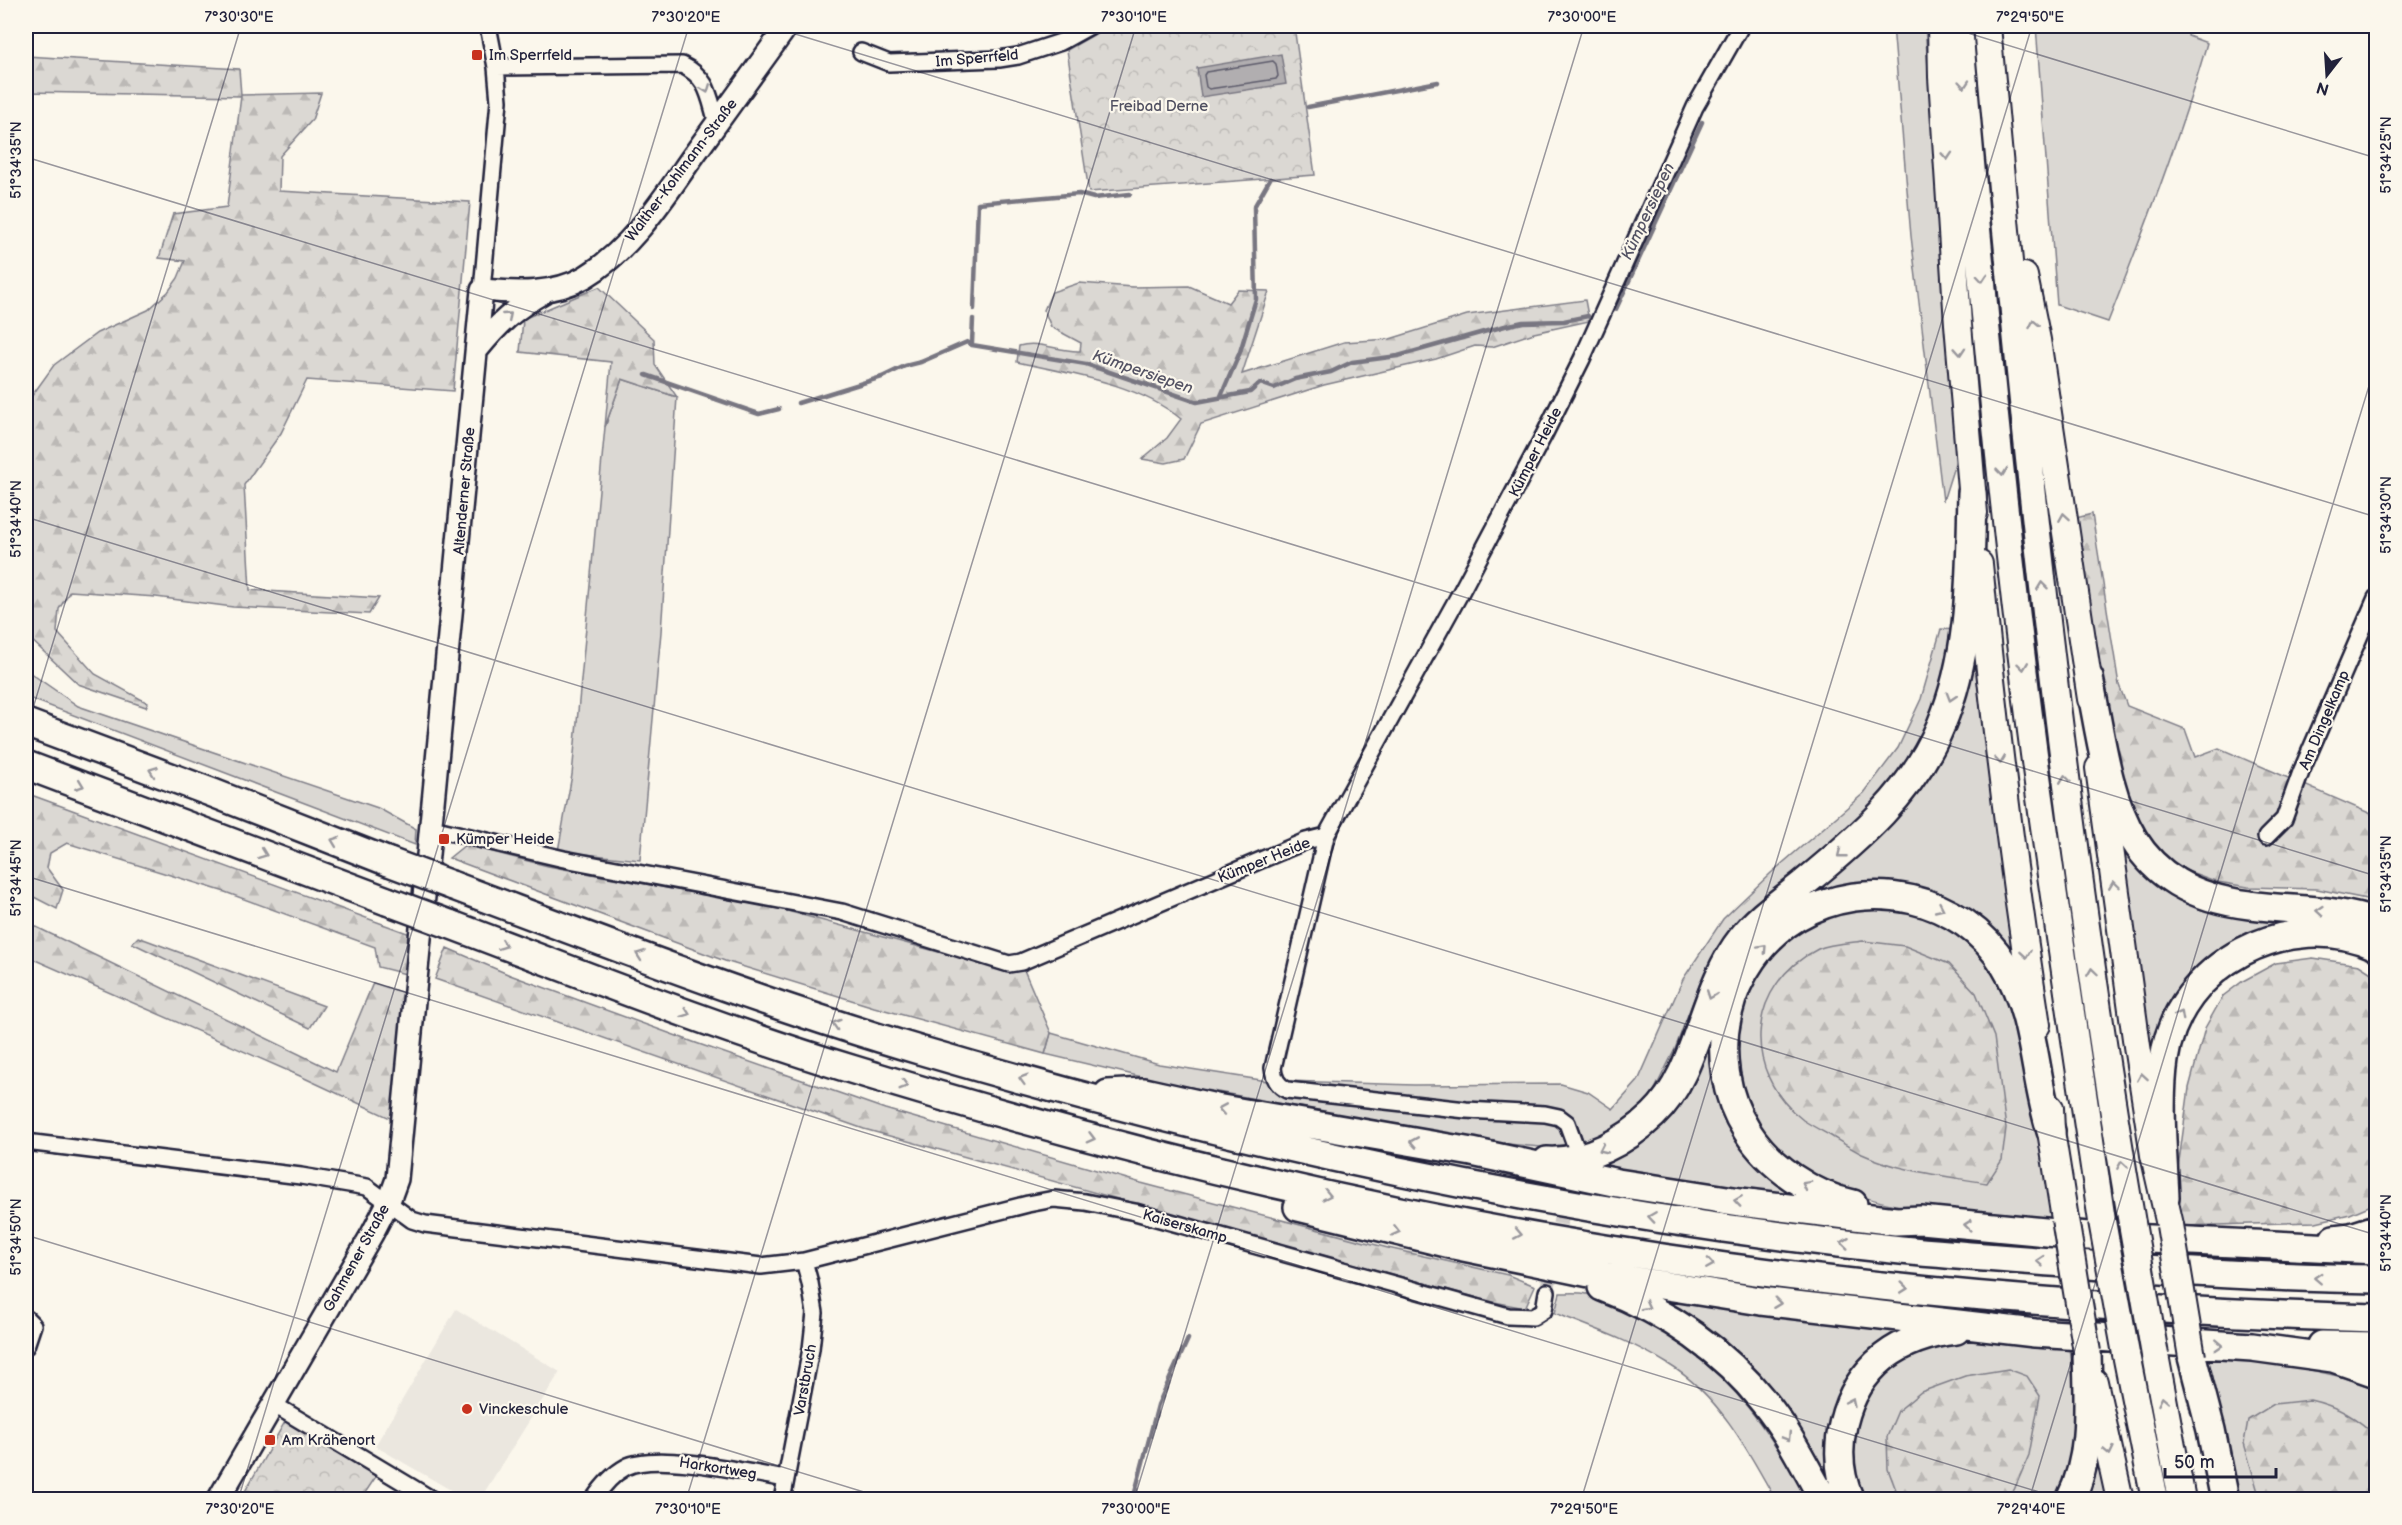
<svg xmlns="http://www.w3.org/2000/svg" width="2402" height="1525" font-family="'Balsamiq Sans',sans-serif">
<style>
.built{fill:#ebe7df}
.green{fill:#dbd8d3;stroke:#7e7d87;stroke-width:1.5}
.forest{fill:url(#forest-firs);stroke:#7e7d87;stroke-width:1.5}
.park{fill:url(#park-crowns);stroke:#7e7d87;stroke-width:1.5}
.water{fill:#b1aeb0;stroke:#787681;stroke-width:1.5}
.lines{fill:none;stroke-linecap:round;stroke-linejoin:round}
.shore{stroke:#5b5a6a;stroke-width:1.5}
.stream{stroke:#787681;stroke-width:4.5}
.minor-tunnel{stroke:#d0ccc9;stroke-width:15;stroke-dasharray:15 8;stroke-linecap:butt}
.minor-casing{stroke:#22223b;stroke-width:20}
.secondary-casing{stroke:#22223b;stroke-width:26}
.trunk-casing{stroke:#22223b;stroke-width:30}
.motorway-casing{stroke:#22223b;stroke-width:32}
.minor{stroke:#fbf7ec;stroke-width:15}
.secondary{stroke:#fbf7ec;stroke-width:21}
.trunk{stroke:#fbf7ec;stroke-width:26}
.motorway{stroke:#fbf7ec;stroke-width:27}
.trunk-bridge-casing{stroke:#22223b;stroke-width:30;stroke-linecap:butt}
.motorway-bridge-casing{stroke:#22223b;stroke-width:32;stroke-linecap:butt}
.trunk-bridge{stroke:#fbf7ec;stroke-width:26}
.motorway-bridge{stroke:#fbf7ec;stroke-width:27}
.oneway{stroke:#99979c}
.ticks{fill:none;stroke:#22223b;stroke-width:1.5;stroke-opacity:0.45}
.poi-dot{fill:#c8321e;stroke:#fbf7ec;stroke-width:2}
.labels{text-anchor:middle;stroke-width:4.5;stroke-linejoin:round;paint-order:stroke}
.poi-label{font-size:15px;fill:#22223b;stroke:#fbf7ec;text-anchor:start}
.street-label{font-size:15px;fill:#22223b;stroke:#fbf7ec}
.park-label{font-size:15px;fill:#505061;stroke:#fbf7ec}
.water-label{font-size:16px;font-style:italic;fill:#545364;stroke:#fbf7ec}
.neatline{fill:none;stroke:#22223b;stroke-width:2}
.ticks-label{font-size:15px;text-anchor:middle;fill:#22223b}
</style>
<defs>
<pattern id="forest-firs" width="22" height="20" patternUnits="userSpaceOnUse" patternTransform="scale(1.5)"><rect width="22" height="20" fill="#dbd8d3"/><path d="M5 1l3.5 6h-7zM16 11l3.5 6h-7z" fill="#bcb9b6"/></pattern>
<pattern id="park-crowns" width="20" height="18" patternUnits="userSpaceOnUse" patternTransform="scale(1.5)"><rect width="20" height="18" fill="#dbd8d3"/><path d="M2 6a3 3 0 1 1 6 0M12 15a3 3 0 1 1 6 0" fill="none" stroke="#bcb9b6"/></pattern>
</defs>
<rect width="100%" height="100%" fill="#fbf7ec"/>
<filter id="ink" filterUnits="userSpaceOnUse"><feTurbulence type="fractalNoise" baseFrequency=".0167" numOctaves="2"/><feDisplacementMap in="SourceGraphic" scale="12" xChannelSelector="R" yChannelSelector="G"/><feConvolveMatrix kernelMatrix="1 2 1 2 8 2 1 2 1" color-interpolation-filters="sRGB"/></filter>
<g filter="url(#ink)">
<path class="built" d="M456,1309l104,63 -80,127h-14l-91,-53z"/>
<path class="green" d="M1893,26h32l31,434 -13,41 -32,-265z
M2036,26h153l-1,10 19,7c-27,95 -63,187 -99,279l-51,-17z
M622,379l55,18 -16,235 -21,228 -82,-9 14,-76 33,-348z
M1941,629l16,1 -19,71 -26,54 -40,54 -119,101 -33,36 -20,37 -25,66 -21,42 -17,24 -25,18 -28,11c-8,-23 -6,-27 -30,-33l-259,-25 -7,-5 126,4 147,-1 27,8 25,17 25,-28 45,-102 40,-60 48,-46 93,-80 34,-45 23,-49z
M1973,639l42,319 -2,1c-12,-16 -25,-31 -41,-43 -60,-44 -146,-35 -203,11 -23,19 -38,48 -47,76 -15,53 -5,111 32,154 15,17 35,29 54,41l-218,-31v-4c76,-30 94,-75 121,-147 7,-18 13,-38 23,-54 25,-36 61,-59 93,-86 53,-43 98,-95 125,-158 10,-25 15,-53 21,-79z
M26,670l52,36 300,102 38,21 -1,16 -389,-148z
M2120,842c11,15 24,33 40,44 48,35 113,30 169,34l-91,24 -86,118z
M1882,907c83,12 118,52 142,130 6,20 7,43 10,64 6,41 13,82 19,123 -88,-10 -186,-9 -262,-61 -36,-25 -58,-76 -57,-119 1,-15 9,-43 15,-58 7,-17 25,-36 40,-49 26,-22 61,-28 93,-30z
M1051,1033l108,31 108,17 12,13 31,7 171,17 73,4 7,6 6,19h-26l-46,-4 -332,-61 -118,-28z
M1560,1293c8,0 19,-1 27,1 15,4 29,13 42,20 89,42 132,102 179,185h-33c-27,-49 -57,-105 -107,-135 -35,-22 -75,-36 -113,-51z
M1642,1295l265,35 -54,45 -13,124 -60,-88z
M1967,1341l103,6c5,50 11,106 -13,152h-194l-9,-18 -3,-30 4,-29 24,-46 18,-16 31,-15z
M2204,1358l70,4 64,14 38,13v110h-145z
M2097,1449l10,50 -27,1z"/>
<path class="forest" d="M26,56l213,13 2,26 80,-2 -9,27 -32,36 -1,35 191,11 -17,189 -146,-11 -26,53 -37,52 6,105 129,8 -10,16 -136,-7 -77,-10 -86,-6 -11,18 -2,23 38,42 53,29 -2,4 -68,-23 -52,-49v-231l28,-39 43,-32 51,-23 20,-18 10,-14 7,-17 -26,-3 14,-44 54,-7 14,-111 -215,-4z
M1079,283l54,4 56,-1 39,17 10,-13 31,1 -27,83 102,-32 46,-3 77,-24 118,-15 4,21 -55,12 -42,14 -17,-1 -39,13 -112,26 -123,39 -17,35 -18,4 -24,-4 25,-21 14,-19c-44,-36 -110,-45 -164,-57l2,-16c21,-6 39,6 61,5l1,-8 -30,-16 -7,-17 8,-18z
M599,287l55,52 1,26 22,32 -55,-18 -17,48 6,-65 -91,-10 3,-33z
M2092,514l27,171 8,21 58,23 10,28 24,-9 157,68v85l-59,-12 -69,-2 -30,-5 -36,-13 -33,-24 -33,-67 -40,-260z
M34,796l376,138 -4,40 -28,-7 -3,-20 -150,-55 -158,-49 -17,10 -3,15 16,22 -6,19 -31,-16v-95z
M465,845l83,21 232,43 162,44 82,17 27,63 -6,21 -171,-47 -149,-46 -276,-103z
M26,922l310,150 37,-89 34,11 -15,125 -92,-43 -274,-120z
M138,937l186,69 -14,22 -178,-85z
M1863,941l42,5 44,18 27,29 18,44 12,91 -4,32 -15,23c-41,-7 -86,-11 -125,-29 -10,-5 -21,-12 -31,-18 -9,-5 -19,-10 -28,-16 -62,-48 -57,-135 15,-171 13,-6 32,-6 45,-8z
M447,948l63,27 186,68 189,66 256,74 247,65 120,27 27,11 -10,22 -36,-7 -625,-172 -429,-150z
M2313,958l46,7 17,11v227l-26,11 -34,8 -134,4 -5,-50 12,-88 16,-60 18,-32 20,-15 33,-18z
M2008,1369l19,7 13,20 -11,59 -15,35 -14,9h-91l-13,-9 -8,-21 -1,-32 11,-26 23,-19 44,-16z
M2310,1400c27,6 48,17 66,37v62h-116l-16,-56 4,-23 26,-16z"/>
<path class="park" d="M1109,26h185l21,149 -226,17 -22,-142z
M286,1420l91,55 -16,24 -121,1z"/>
<path class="water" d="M1281,54l5,30 -85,13 -4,-29z"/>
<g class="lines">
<path class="shore" d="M1273,61l3,3 2,12 -2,3 -67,10 -3,-2 -2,-12 2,-3z"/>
<path class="stream" d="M1308,107l130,-25
M974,309l4,-106 101,-9 15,4 36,-4
M1614,310l2,-1 86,-187
M972,343l1,-24
M646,375l113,39 20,-5
M1221,396l19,-44 16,-53 -2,-92 16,-28
M798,403l84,-26 23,-11 16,-4 46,-20 5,3 114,19 111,38 53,-10 10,-9 14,5 21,-9 36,-7 21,-10 46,-6 107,-30 18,-4 41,-1 24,-5
M26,423h4
M1133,1500l25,-95 30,-66"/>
<path class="minor-tunnel" d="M1547,1292l24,-126"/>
<defs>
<path id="minor" d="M861,52l28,11 110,-4 19,-3 43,-14 29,-16
M496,67l186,-2c27,13 27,32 35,58
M482,290l17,-189 -3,-34 -8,-41
M432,828l132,31 278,53 167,52 12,-2 285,-121 20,-5
M2266,837l18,-18 17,-47 75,-174
M26,1142l275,34 66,11 45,33 13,4 336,42 43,-5 224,-57 26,-5 31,3 50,10 373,104 25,1 11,-7 3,-18
M1575,1145l-8,-22 -8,-6 -14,-3 -79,-4 -179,-20c-10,-5 -13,-12 -14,-22l53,-232 136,-246 83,-157 37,-74 113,-252 46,-81
M26,1318l7,7 -7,21
M273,1404l160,96
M593,1500c8,-12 20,-26 33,-33 30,-16 124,6 160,12
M782,1500l29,-151 4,-36 -5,-30 -6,-22"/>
<path id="secondary" d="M477,350c21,-26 37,-41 67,-58
M218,1500l154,-266 17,-33 8,-22 85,-889c34,3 72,5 103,-13 45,-27 76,-75 106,-118 32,-44 64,-89 96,-133"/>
<path id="trunk" d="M1941,26l1,51 16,247 16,189
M1959,26c21,243 43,486 75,728 21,156 45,311 68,467
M1987,26c36,400 77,800 145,1197
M2024,276l13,64 54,359
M1979,564c15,154 34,308 58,461
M2099,768l38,278 17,109 16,70
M2050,1108l1,23 14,88
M2126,1354l29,146
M2155,1355l27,145
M2094,1382l26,118"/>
<path id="motorway" d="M2089,678c22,110 25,211 161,227 42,6 86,3 126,18
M26,723l187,70 176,69
M26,765l361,136
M451,885c155,58 309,118 468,165 321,95 649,165 982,200 62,6 125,10 188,15 96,7 191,13 287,14
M449,924c133,50 265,103 402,145 228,70 460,129 695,170 274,48 552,72 830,79
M1108,1094l36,-2 72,16 256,44 146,31 122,19 156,19 25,-1 167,16 288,14
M1547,1161c39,2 79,-20 106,-46 46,-43 48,-126 89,-177 16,-21 40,-37 61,-54 55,-45 110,-91 138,-159 31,-74 29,-152 31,-232
M2165,1197c-2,-44 -7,-94 -1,-137 13,-97 126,-154 212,-114
M1853,1204c-42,-9 -83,-37 -106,-73 -45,-71 -23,-170 50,-214 70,-42 166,-21 208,49 31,50 28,110 46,165
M1298,1207l156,38 150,31 157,25 274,32 217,14 81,11 43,15
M2334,1239l17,-2 25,-8
M1602,1287c63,24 120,62 162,115 24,29 41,65 60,98
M2322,1345l54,1
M2192,1357l19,73 14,70
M1850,1500c-22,-48 -7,-110 34,-143 21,-16 46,-24 72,-27
M2070,1500c23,-45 18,-99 17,-148"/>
</defs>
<use href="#minor" class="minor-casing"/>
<use href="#secondary" class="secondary-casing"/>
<use href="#trunk" class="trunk-casing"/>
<use href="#motorway" class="motorway-casing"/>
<use href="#minor" class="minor"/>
<use href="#secondary" class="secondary"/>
<use href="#trunk" class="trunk"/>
<use href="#motorway" class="motorway"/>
<defs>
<path id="trunk-bridge" d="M2065,1219l22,133
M2102,1221l24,133
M2132,1223l23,132
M2170,1225l22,132"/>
<path id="motorway-bridge" d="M389,862l62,23
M387,901l62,23"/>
</defs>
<use href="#trunk-bridge" class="trunk-bridge-casing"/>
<use href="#motorway-bridge" class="motorway-bridge-casing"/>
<use href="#trunk-bridge" class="trunk-bridge"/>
<use href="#motorway-bridge" class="motorway-bridge"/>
</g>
<defs><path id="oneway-chevron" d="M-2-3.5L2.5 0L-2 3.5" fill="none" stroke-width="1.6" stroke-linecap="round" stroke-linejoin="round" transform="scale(1.5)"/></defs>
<g class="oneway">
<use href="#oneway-chevron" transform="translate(1964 84) rotate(85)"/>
<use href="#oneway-chevron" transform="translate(706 89) rotate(69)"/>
<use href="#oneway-chevron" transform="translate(1947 156) rotate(86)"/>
<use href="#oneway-chevron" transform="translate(1982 278) rotate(85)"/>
<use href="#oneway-chevron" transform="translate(508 316) rotate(-41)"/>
<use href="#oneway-chevron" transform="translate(2034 324) rotate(-102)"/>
<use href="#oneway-chevron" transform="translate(1960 351) rotate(86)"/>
<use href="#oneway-chevron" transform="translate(2002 472) rotate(84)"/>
<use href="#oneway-chevron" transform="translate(2064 517) rotate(-99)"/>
<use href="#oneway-chevron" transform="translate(2042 586) rotate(-97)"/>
<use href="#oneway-chevron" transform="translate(2023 666) rotate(83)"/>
<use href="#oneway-chevron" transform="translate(1951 697) rotate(107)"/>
<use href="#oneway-chevron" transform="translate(2000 760) rotate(83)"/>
<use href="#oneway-chevron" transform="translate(153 771) rotate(-160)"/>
<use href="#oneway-chevron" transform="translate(2065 779) rotate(-97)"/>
<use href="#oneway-chevron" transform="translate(80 785) rotate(21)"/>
<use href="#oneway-chevron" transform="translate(335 841) rotate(-159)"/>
<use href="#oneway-chevron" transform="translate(263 854) rotate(21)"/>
<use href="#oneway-chevron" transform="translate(1841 854) rotate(142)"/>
<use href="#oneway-chevron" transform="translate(2114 885) rotate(-98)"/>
<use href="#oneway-chevron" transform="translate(1940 908) rotate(25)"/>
<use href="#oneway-chevron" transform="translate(2320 911) rotate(-175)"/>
<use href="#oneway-chevron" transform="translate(503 945) rotate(21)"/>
<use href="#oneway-chevron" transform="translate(1763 948) rotate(-47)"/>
<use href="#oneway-chevron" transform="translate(2026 954) rotate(81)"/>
<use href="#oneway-chevron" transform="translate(640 955) rotate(-160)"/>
<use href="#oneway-chevron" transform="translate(2092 972) rotate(-98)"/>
<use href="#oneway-chevron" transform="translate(1711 995) rotate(110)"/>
<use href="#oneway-chevron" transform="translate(686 1013) rotate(20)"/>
<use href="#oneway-chevron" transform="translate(2180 1015) rotate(-62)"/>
<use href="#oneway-chevron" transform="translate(836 1024) rotate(-162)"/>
<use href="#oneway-chevron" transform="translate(2142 1077) rotate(-99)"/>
<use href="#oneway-chevron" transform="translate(1023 1079) rotate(-164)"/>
<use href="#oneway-chevron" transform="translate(904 1085) rotate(16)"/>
<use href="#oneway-chevron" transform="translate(1222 1109) rotate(-170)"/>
<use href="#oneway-chevron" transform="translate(1091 1138) rotate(15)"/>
<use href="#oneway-chevron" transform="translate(1414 1142) rotate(-170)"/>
<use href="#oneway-chevron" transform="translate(1603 1149) rotate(155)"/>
<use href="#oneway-chevron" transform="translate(2122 1165) rotate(-99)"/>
<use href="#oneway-chevron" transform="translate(1806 1185) rotate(-151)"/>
<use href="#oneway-chevron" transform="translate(1327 1195) rotate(12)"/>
<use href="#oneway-chevron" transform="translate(1738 1201) rotate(-172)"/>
<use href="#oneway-chevron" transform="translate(1652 1217) rotate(-172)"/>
<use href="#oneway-chevron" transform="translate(1968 1225) rotate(-174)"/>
<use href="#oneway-chevron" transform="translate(1396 1231) rotate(14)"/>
<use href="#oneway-chevron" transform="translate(1518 1234) rotate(11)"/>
<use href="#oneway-chevron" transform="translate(1845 1243) rotate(-173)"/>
<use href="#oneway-chevron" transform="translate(2040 1261) rotate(-175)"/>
<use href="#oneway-chevron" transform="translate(1710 1264) rotate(9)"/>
<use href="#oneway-chevron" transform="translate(2318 1278) rotate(-177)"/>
<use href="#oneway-chevron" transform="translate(1904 1288) rotate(6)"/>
<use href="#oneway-chevron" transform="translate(1777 1303) rotate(7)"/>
<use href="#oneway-chevron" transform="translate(1646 1306) rotate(28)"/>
<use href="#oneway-chevron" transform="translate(2219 1345) rotate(3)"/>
<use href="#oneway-chevron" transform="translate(2163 1401) rotate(-101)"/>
<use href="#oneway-chevron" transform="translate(1851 1402) rotate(-65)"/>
<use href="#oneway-chevron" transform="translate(1787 1437) rotate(58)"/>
<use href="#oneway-chevron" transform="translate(2109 1451) rotate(78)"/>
</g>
</g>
<path class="ticks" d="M769,26l1607,491M1945,26l431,132M26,157l2350,719M26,517l2350,718M26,731l215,-705M26,876l2039,624M26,1235l864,265M238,1500l451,-1474M686,1500l450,-1474M1134,1500l450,-1474M1581,1500l451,-1474M2029,1500l347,-1137"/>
<g class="poi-dot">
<rect x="471" y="49" width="12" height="12" rx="3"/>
<rect x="438" y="833" width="12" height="12" rx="3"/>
<circle cx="467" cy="1409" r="6"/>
<rect x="264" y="1434" width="12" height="12" rx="3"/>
</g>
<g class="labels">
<g class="poi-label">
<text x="489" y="60">Im Sperrfeld</text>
<text x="456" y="844">Kümper Heide</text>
<text x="479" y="1414">Vinckeschule</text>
<text x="282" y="1445">Am Krähenort</text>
</g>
<g class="street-label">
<text transform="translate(977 58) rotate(-5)" y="5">Im Sperrfeld</text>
<text transform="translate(681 170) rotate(-53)" y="5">Walther-Kohlmann-Straße</text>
<text transform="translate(1535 452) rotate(-63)" y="5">Kümper Heide</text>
<text transform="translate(464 491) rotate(-85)" y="5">Altenderner Straße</text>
<text transform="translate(2324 720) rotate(-67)" y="5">Am Dingelkamp</text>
<text transform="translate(1264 860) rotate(-22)" y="5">Kümper Heide</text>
<text transform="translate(1185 1226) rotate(16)" y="5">Kaiserskamp</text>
<text transform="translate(356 1258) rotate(-61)" y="5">Gahmener Straße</text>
<text transform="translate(805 1380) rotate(-80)" y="5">Varstbruch</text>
<text transform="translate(718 1468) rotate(9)" y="5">Harkortweg</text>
</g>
<g class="park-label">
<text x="1159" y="111">Freibad Derne</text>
</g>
<g class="water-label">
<text transform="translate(1647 211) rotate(-65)" y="6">Kümpersiepen</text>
<text transform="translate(1143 371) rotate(19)" y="6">Kümpersiepen</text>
</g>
</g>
<rect width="2402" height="1525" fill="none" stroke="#fbf7ec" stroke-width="66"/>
<g transform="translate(2327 75) rotate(197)" stroke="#fbf7ec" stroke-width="4.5" paint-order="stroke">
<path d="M0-4.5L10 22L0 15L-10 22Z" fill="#22223b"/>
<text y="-9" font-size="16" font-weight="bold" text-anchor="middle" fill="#22223b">N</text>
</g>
<path d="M2165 1468v9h111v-9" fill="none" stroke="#22223b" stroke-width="3"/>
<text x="2174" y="1468" font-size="18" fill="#22223b" stroke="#fbf7ec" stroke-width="4.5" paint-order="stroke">50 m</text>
<rect x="33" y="33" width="2336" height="1459" class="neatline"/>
<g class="ticks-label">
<text x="239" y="22">7°30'30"E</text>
<text x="686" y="22">7°30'20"E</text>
<text x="1134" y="22">7°30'10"E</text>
<text x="1582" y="22">7°30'00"E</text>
<text x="2030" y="22">7°29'50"E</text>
<text transform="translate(2386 155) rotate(-90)" y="5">51°34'25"N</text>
<text transform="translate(16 160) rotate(-90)" y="5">51°34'35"N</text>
<text transform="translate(2386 515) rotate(-90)" y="5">51°34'30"N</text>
<text transform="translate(16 519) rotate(-90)" y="5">51°34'40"N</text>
<text transform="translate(2386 874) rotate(-90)" y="5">51°34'35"N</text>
<text transform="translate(16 878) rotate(-90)" y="5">51°34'45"N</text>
<text transform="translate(2386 1233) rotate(-90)" y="5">51°34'40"N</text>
<text transform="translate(16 1237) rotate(-90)" y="5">51°34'50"N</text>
<text x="240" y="1514">7°30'20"E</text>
<text x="688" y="1514">7°30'10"E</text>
<text x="1136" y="1514">7°30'00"E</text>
<text x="1584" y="1514">7°29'50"E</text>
<text x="2031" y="1514">7°29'40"E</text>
</g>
</svg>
